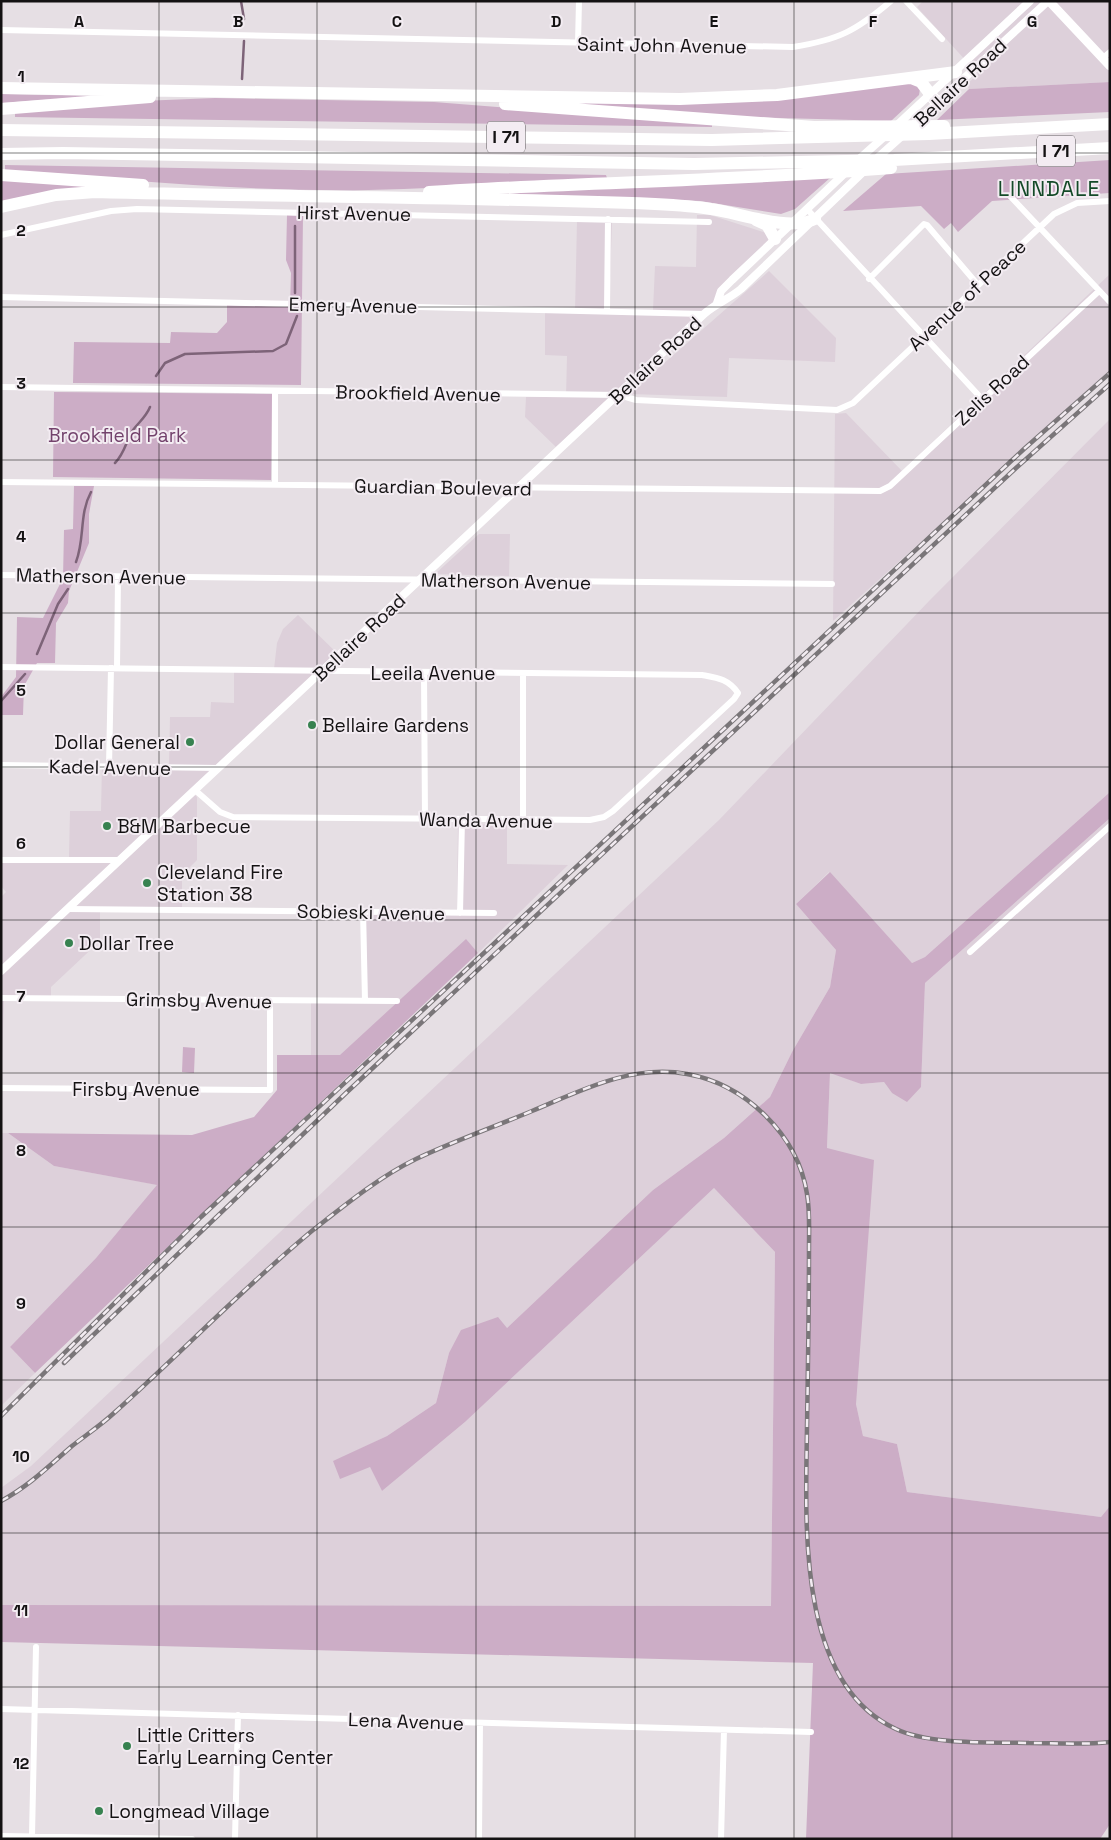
<svg xmlns="http://www.w3.org/2000/svg" width="1111" height="1840" font-family="'Space Grotesk',sans-serif">
<style>
.built{fill:#ddd0da}
.green{fill:#ccadc6}
.lines{fill:none;stroke-linecap:round;stroke-linejoin:round}
.stream{stroke:#7d6378;stroke-width:2.5}
.minor{stroke:#fff;stroke-width:6}
.tertiary{stroke:#fff;stroke-width:8}
.secondary{stroke:#fff;stroke-width:9}
.motorway{stroke:#fff;stroke-width:12}
.rail-casing{stroke:#7a7679;stroke-width:4.5}
.rail{stroke:#f3ecf2;stroke-width:2.5;stroke-dasharray:8;stroke-linecap:butt}
.grid{fill:none;stroke:#141213;stroke-width:1;stroke-opacity:0.55}
.poi-dot{fill:#378250;stroke:#f3ecf2;stroke-width:2}
.labels{text-anchor:middle;stroke-width:4;stroke-linejoin:round;paint-order:stroke}
.shield{fill:#f3ecf2;stroke:#575356;stroke-width:1}
.shield-label{font-size:18px;font-weight:bold;fill:#141213}
.street-label{font-size:19px;fill:#141213;stroke:#f3ecf2}
.park-label{font-size:19px;fill:#73426c;stroke:#f3ecf2}
.poi-label{font-size:19px;fill:#141213;stroke:#f3ecf2;text-anchor:start}
.quarter-label{font-size:21px;letter-spacing:1px;fill:#144a28;stroke:#f3ecf2}
.grid-label{font-size:16px;text-anchor:middle;font-weight:bold;fill:#141213;stroke:#f3ecf2;stroke-width:4;stroke-linejoin:round;paint-order:stroke}
</style>
<rect width="100%" height="100%" fill="#e6dfe4"/>
<path class="built" d="M923,1h187v81l-141,7 -3,-4 12,-11 -61,-67z
M697,215h13l72,23 -226,209 -31,-30 1,-20h40l1,-41 -22,-1v-43h30l2,-91 35,1 -3,87 44,1 2,-44 41,1z
M769,271l67,67 -1,24 -106,-4 -2,39 -98,-3z
M1110,274v98l-277,249 2,-207 11,-1 56,58z
M1110,419v373l-185,165 -13,6 -83,-91 -33,32 40,46 -6,37 -38,65 -22,45 -46,41 -71,52 -146,138 -58,25 -13,50 -49,33 -54,26 37,5 12,24 83,-69 249,-234 61,64 -4,354 -770,-1v-117l30,-22 688,-646 211,-220z
M479,534h31l-1,42 -74,-2z
M298,615l44,43 -148,136 3,3v63l-15,15v37l-82,-1v30l-49,46v13h-47l-3,89v-192l5,-5 -5,-6v-29h68l1,-46h31l1,-46 67,1 1,-49h40l1,-15 23,1v-35l40,1 3,-26 6,-14z
M1110,818v688l-9,11 -194,-25 -10,-48 -34,-8 -7,-32 -29,-255 3,-77 31,12 23,-2 8,11 29,-6 4,-104z
M458,824l49,1v39l61,1 -90,88 -12,-13 -126,116 -29,-1v-57h56l-1,-89 91,1z
M1,1133h7l46,33 104,19 -62,73 -86,89 25,26 -34,33z"/>
<path class="green" d="M1110,82v30l-173,8 32,-31z
M916,83l4,6 -1,6 -28,26 -181,-5 -140,-12z
M1,94l97,2 -97,7z
M215,98l219,4 278,22v3l-697,-10v-5l126,-11z
M1110,160v33l-118,8 -34,31 -7,-9 -7,6 -23,-23 -78,5 43,-37z
M5,165l601,10 1,3c-80,3 -159,11 -239,12 -121,2 -242,-10 -363,-20z
M830,178l-35,31 -14,5 -81,-13 -206,-8z
M1,180l122,7 -122,16z
M287,215l16,1 -2,169 -228,-2 1,-41 96,1 1,-11 46,1 10,-11v-17l63,2 1,-34 -5,-13z
M54,392l218,2 -1,86 -218,-3z
M74,486h20l-5,28v29l-20,48 -1,12 -12,20 -1,40h-18l-13,23 -1,29h-22v-18l15,-20 1,-60 26,1 20,-40 1,-48 9,-1z
M1110,792v26l-185,165 -4,104 -14,15 -15,-9 -8,-11 -23,2 -31,-11 -3,75 47,12 -18,244 7,32 34,8 10,48 194,25 9,-11v318l-10,15h-294l7,-176 -812,-21v-37l770,1 4,-354 -61,-64 -249,234 -83,69 -12,-24 -30,12 -7,-18 54,-25 49,-33 13,-50 12,-23 37,-13 9,11 146,-138 71,-52 46,-41 22,-45 38,-65 6,-37 -40,-46 34,-32 82,91 13,-6z
M466,939l12,14 -443,420 -25,-26 86,-89 61,-73 -103,-19 -46,-33 184,2 62,-18 23,-27v-35h63z
M183,1047l12,1 -1,25 -12,-1z"/>
<g class="lines">
<path class="stream" d="M241,1l3,18
M242,79l2,-38
M295,226v67
M156,376l9,-13 20,-9 88,-3 13,-7 11,-28
M115,463c10,-10 11,-22 18,-33 6,-8 13,-13 17,-23
M76,562c9,-23 3,-48 15,-70
M37,654l21,-50 10,-15
M1,701l24,-27"/>
<path class="minor" d="M906,1l36,38
M1,30l792,17c45,-7 63,-16 98,-46
M578,43l1,-42
M1103,58l7,-6
M1010,196l100,106
M807,209l175,190
M1,235l110,-24 26,-2 572,13
M869,279l55,-55 3,1 51,60
M1,297l703,17
M607,311l1,-92
M1,387l618,8 17,5 201,10 16,-7 201,-189 23,-11 33,-2
M275,391v93
M1,482l879,9 10,-5 209,-195
M1,575l831,9
M1,667l701,8c16,3 26,4 36,18l-4,6 -121,112 -9,6 -14,3 -357,-3 -13,-5 -25,-22
M117,668l1,-91
M424,673l1,146
M523,673v147
M1,765l218,3
M109,767l2,-99
M1,860h117
M69,909l425,4
M363,911l2,90
M460,913l2,-94
M970,952l140,-126
M1,998l396,3
M1,1088l269,2v-89
M1,1709l810,23
M1,1836l191,3
M32,1836l4,-189
M235,1839l3,-124
M479,1839l1,-116
M721,1839l3,-109"/>
<path class="tertiary" d="M895,127l135,-126
M911,127l137,-126
M858,160l27,-24
M874,161l29,-26
M717,303l4,-12 11,-11 114,-108
M1,971l703,-657c11,-10 25,-15 37,-25l123,-118"/>
<path class="secondary" d="M1049,1l61,65"/>
<path class="motorway" d="M911,78l10,4 16,21
M1,88l679,11 97,-4 179,-23
M505,104l309,23 130,-1
M1,109l149,-12
M1,130l711,10 217,-6 181,-10
M1,154l62,-1 631,11 200,-4 216,-12
M1,175l142,10
M429,192c154,-10 308,-11 462,-24
M1,207l55,-12 39,-3c186,5 373,5 560,12 19,1 38,2 56,5 29,4 78,23 104,10
M756,220l11,5 8,14"/>
<defs>
<path id="rail" d="M64,1363l282,-270 670,-625 94,-84
M1,1416l200,-199 823,-768 86,-76
M1,1501c28,-15 48,-35 71,-55 14,-11 29,-21 42,-33 67,-60 130,-126 199,-183 32,-25 66,-53 103,-71 38,-18 78,-32 116,-48 50,-21 100,-47 155,-37 58,10 111,61 120,120 3,17 2,36 2,54 0,59 -1,119 -2,179 -1,92 -12,256 89,302 33,16 96,13 133,14 27,0 54,2 81,-1"/>
</defs>
<use href="#rail" class="rail-casing"/>
<use href="#rail" class="rail"/>
</g>
<path class="grid" d="M159,1v1838M317,1v1838M476,1v1838M635,1v1838M794,1v1838M952,1v1838M1,153h1109M1,307h1109M1,460h1109M1,613h1109M1,767h1109M1,920h1109M1,1073h1109M1,1227h1109M1,1380h1109M1,1533h1109M1,1687h1109"/>
<g class="poi-dot">
<circle cx="312" cy="725" r="5"/>
<circle cx="190" cy="742" r="5"/>
<circle cx="107" cy="826" r="5"/>
<circle cx="147" cy="883" r="5"/>
<circle cx="69" cy="943" r="5"/>
<circle cx="127" cy="1746" r="5"/>
<circle cx="99" cy="1811" r="5"/>
</g>
<g class="labels">
<g class="shield">
<rect x="487" y="121.5" width="38" height="31" rx="4"/>
<rect x="1037" y="135.5" width="38" height="31" rx="4"/>
</g>
<g class="shield-label">
<text x="506" y="143">I 71</text>
<text x="1056" y="157">I 71</text>
</g>
<g class="street-label">
<text transform="translate(662 45) rotate(1)" y="7">Saint John Avenue</text>
<text transform="translate(960 82) rotate(-43)" y="7">Bellaire Road</text>
<text transform="translate(354 213) rotate(1)" y="7">Hirst Avenue</text>
<text transform="translate(967 295) rotate(-43)" y="7">Avenue of Peace</text>
<text transform="translate(353 305) rotate(1)" y="7">Emery Avenue</text>
<text transform="translate(655 360) rotate(-43)" y="7">Bellaire Road</text>
<text transform="translate(992 390) rotate(-43)" y="7">Zelis Road</text>
<text transform="translate(418 393) rotate(1)" y="7">Brookfield Avenue</text>
<text transform="translate(443 487) rotate(1)" y="7">Guardian Boulevard</text>
<text transform="translate(101 576) rotate(1)" y="7">Matherson Avenue</text>
<text transform="translate(506 581) rotate(1)" y="7">Matherson Avenue</text>
<text transform="translate(359 637) rotate(-43)" y="7">Bellaire Road</text>
<text x="433" y="680">Leeila Avenue</text>
<text transform="translate(110 767) rotate(1)" y="7">Kadel Avenue</text>
<text transform="translate(486 820) rotate(1)" y="7">Wanda Avenue</text>
<text transform="translate(371 912) rotate(1)" y="7">Sobieski Avenue</text>
<text transform="translate(199 1000) rotate(1)" y="7">Grimsby Avenue</text>
<text x="136" y="1096">Firsby Avenue</text>
<text transform="translate(406 1721) rotate(2)" y="7">Lena Avenue</text>
</g>
<g class="park-label">
<text x="117" y="442">Brookfield Park</text>
</g>
<g class="poi-label">
<text x="322" y="732">Bellaire Gardens</text>
<text x="180" y="749" text-anchor="end">Dollar General</text>
<text x="117" y="833">B&amp;M Barbecue</text>
<text x="157" y="879">Cleveland Fire<tspan x="157" dy="22">Station 38</tspan></text>
<text x="79" y="950">Dollar Tree</text>
<text x="137" y="1742">Little Critters<tspan x="137" dy="22">Early Learning Center</tspan></text>
<text x="109" y="1818">Longmead Village</text>
</g>
<g class="quarter-label">
<text x="1049" y="196">LINNDALE</text>
</g>
</g>
<g class="grid-label">
<text x="79" y="27">A</text>
<text x="238" y="27">B</text>
<text x="397" y="27">C</text>
<text x="556" y="27">D</text>
<text x="714" y="27">E</text>
<text x="873" y="27">F</text>
<text x="1032" y="27">G</text>
<text x="21" y="82">1</text>
<text x="21" y="236">2</text>
<text x="21" y="389">3</text>
<text x="21" y="542">4</text>
<text x="21" y="696">5</text>
<text x="21" y="849">6</text>
<text x="21" y="1002">7</text>
<text x="21" y="1156">8</text>
<text x="21" y="1309">9</text>
<text x="21" y="1462">10</text>
<text x="21" y="1616">11</text>
<text x="21" y="1769">12</text>
</g>
<rect width="1111" height="1840" fill="none" stroke="#141213" stroke-width="5"/>
</svg>
